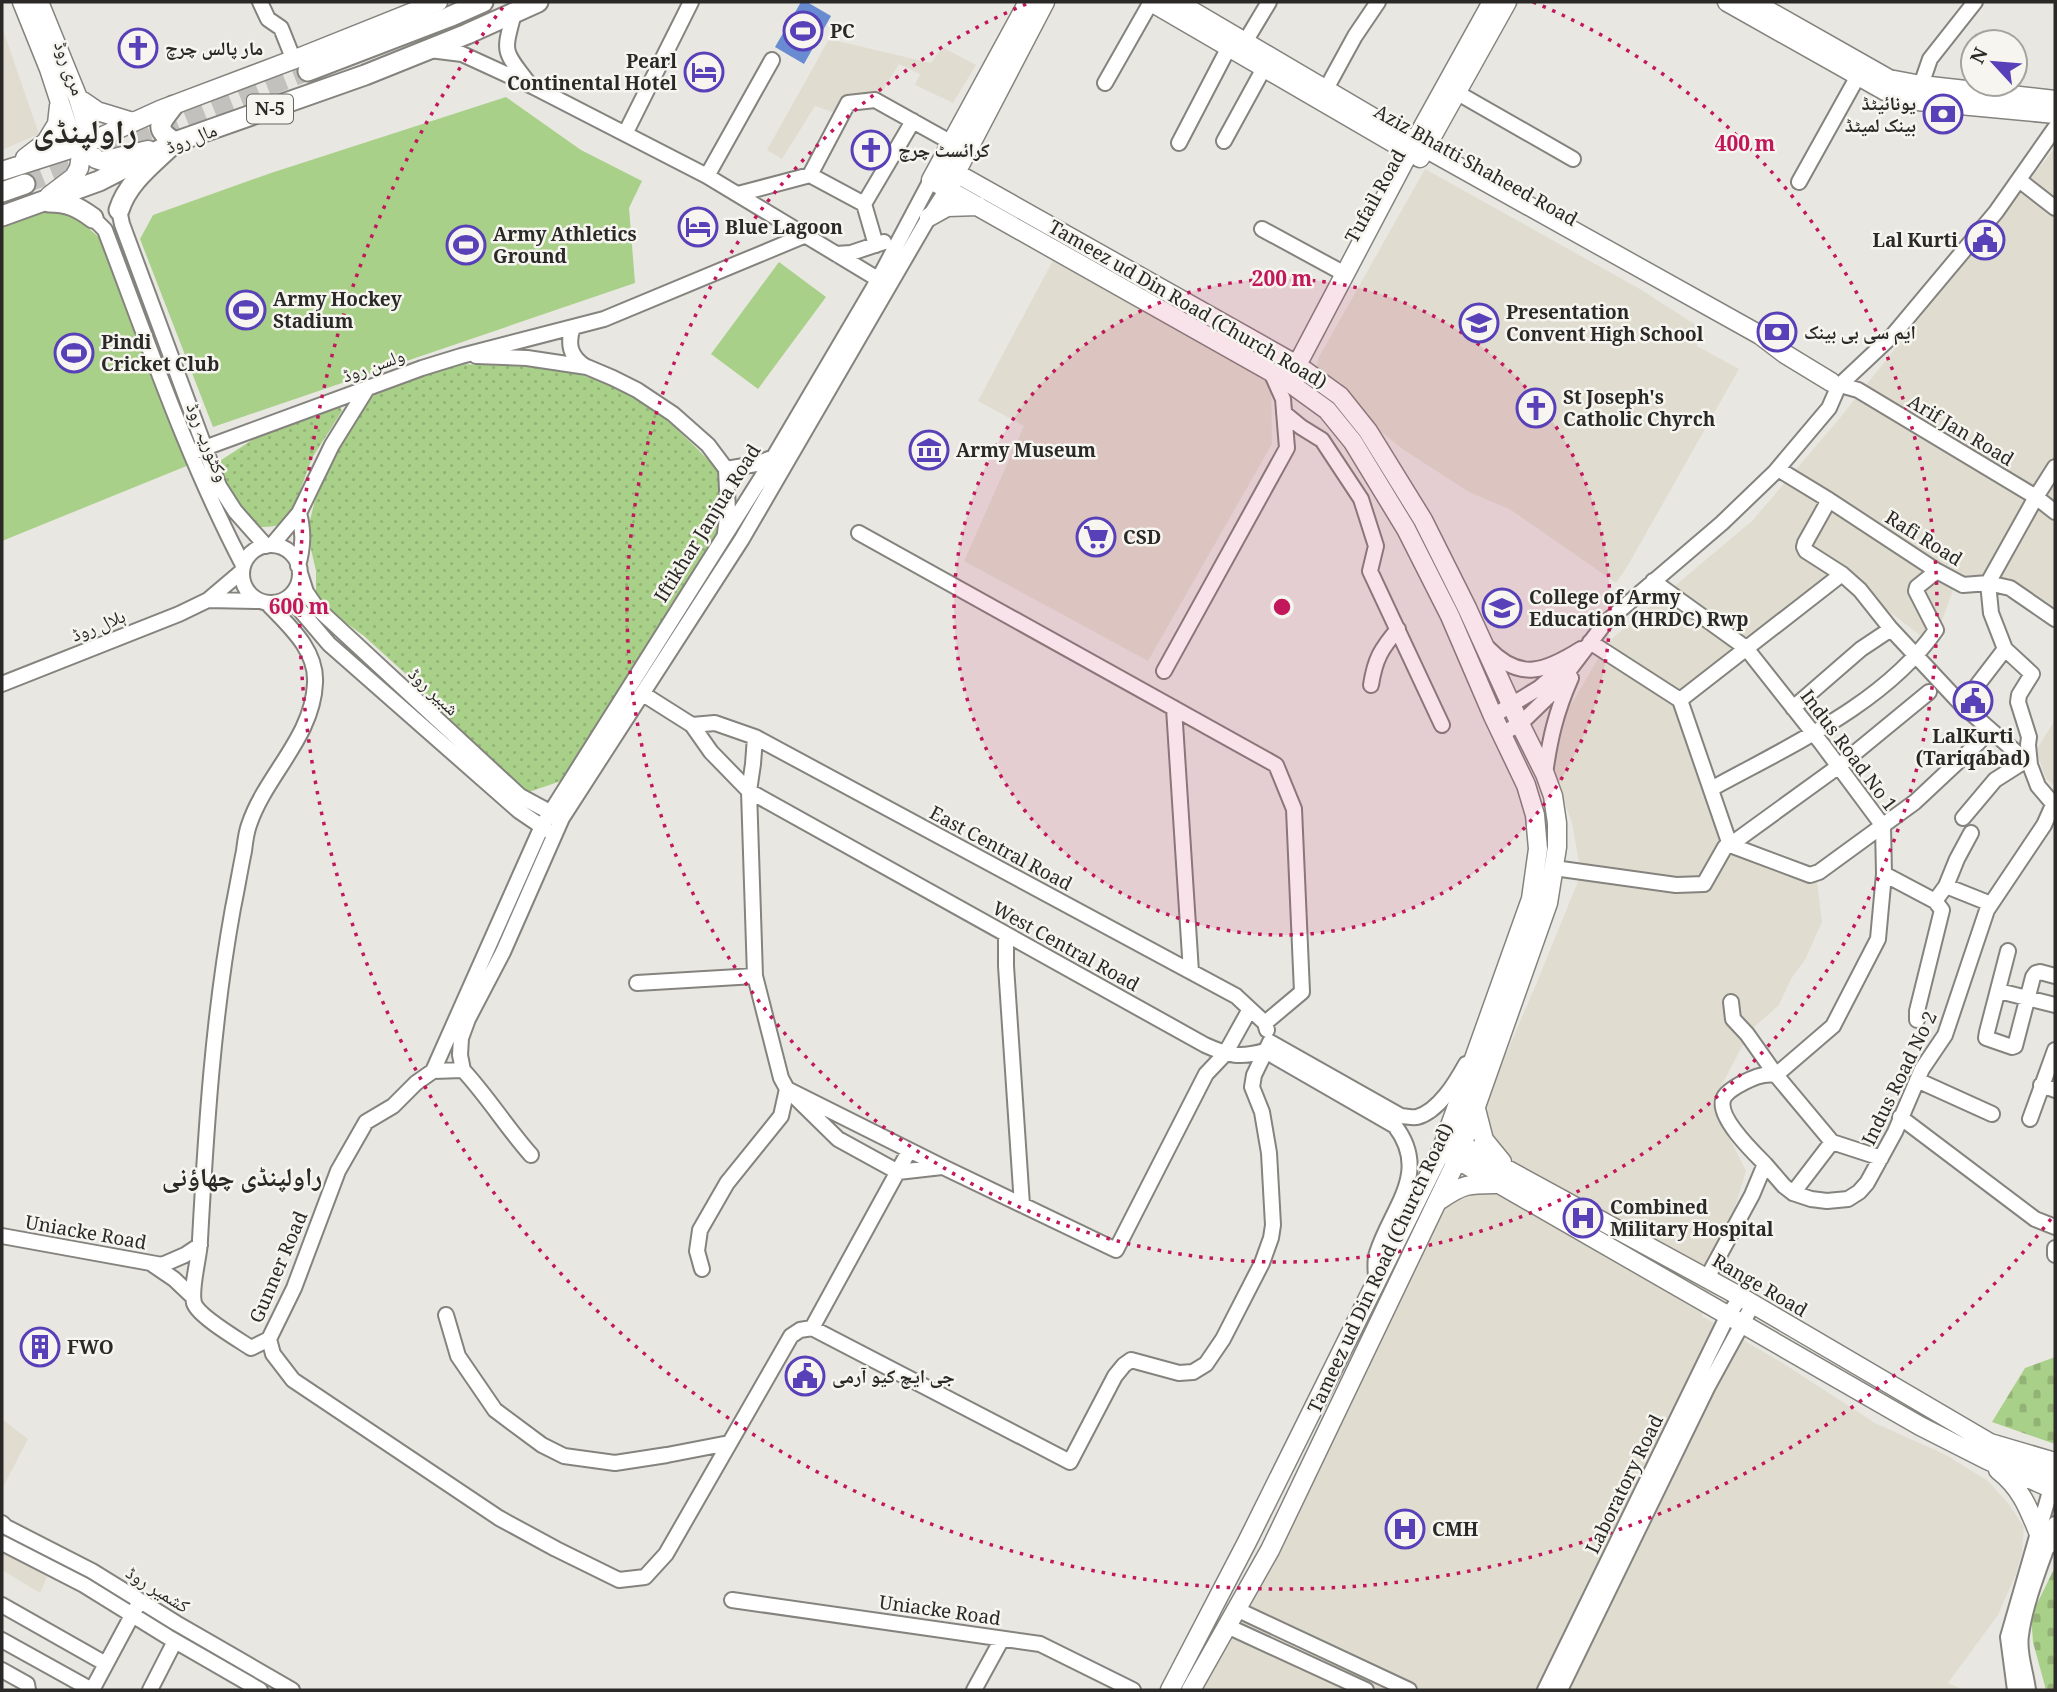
<svg xmlns="http://www.w3.org/2000/svg" width="2057" height="1692" font-family="Georgia,'Noto Naskh Arabic',serif">
<style>
.built{fill:#e0ddd0}
.grass{fill:url(#grass-dots)}
.cemetery{fill:url(#cemetery-stones)}
.garden{fill:#a9d088}
.water{fill:url(#water-ripples)}
.lines{fill:none;stroke-linecap:round;stroke-linejoin:round}
.highway-tunnel{stroke:#c3c1bd;stroke-width:19;stroke-dasharray:19 10;stroke-linecap:butt}
.minor-casing{stroke:#85837e;stroke-width:18}
.major-casing{stroke:#85837e;stroke-width:21}
.highway-casing{stroke:#85837e;stroke-width:23}
.minor{stroke:#fff;stroke-width:14}
.major{stroke:#fff;stroke-width:18}
.highway{stroke:#fff;stroke-width:19}
.ring{fill:none;stroke:#c2185b;stroke-width:3.5;stroke-dasharray:3.5 7}
.labels{text-anchor:middle;stroke-width:5;stroke-linejoin:round;paint-order:stroke}
.shield{fill:#f6f5ef;stroke:#676663;stroke-width:2}
.shield-label{font-size:18px;font-weight:bold;fill:#2a2927}
.poi-label{font-size:19px;font-weight:bold;fill:#2a2927;stroke:#f6f5ef;text-anchor:start}
.street-label{font-size:19px;fill:#2a2927;stroke:#f6f5ef}
.district-label{font-size:26px;font-weight:bold;fill:#2a2925;stroke:#f6f5ef}
.town-label{font-size:33px;font-weight:bold;fill:#2a2925;stroke:#f6f5ef}
.centre{fill:#c2185b;stroke:#f6f5ef;stroke-width:3.5}
.ring-label{font-size:21px;text-anchor:middle;font-weight:bold;fill:#c2185b;stroke:#f6f5ef;stroke-width:5;stroke-linejoin:round;paint-order:stroke}
</style>
<defs>
<pattern id="grass-dots" width="8" height="8" patternUnits="userSpaceOnUse" patternTransform="scale(1.75)"><rect width="8" height="8" fill="#a9d088"/><path d="M2 2h.1M6 6h.1" fill="none" stroke="#92b375" stroke-width="1.8" stroke-linecap="round"/></pattern>
<pattern id="cemetery-stones" width="16" height="16" patternUnits="userSpaceOnUse" patternTransform="scale(1.75)"><rect width="16" height="16" fill="#a9d088"/><path d="M2 7V4a2 2 0 0 1 4 0v3zM10 15v-3a2 2 0 0 1 4 0v3z" fill="#92b375"/></pattern>
<pattern id="water-ripples" width="26" height="14" patternUnits="userSpaceOnUse" patternTransform="scale(1.75)"><rect width="26" height="14" fill="#688bd2"/><path d="M2 4q2-2 4 0t4 0M15 11q2-2 4 0t4 0" fill="none" stroke="#5672aa"/></pattern>
</defs>
<rect width="100%" height="100%" fill="#e9e7e2"/>
<path class="built" d="M2,27l37,107 -37,16z
M829,39l102,24 11,-16 34,18 -23,38 -38,-18 5,-11 -21,-10 -20,32 -35,2 -9,15 -20,-7 -33,53 -15,-9z
M2055,148v459l-47,-30 -51,2 -24,66 -100,-76 -87,79 -66,52 61,147 35,7 40,18 6,50 -17,38 -14,19 -12,26 -28,25 -39,73 34,68 -44,145 79,46 94,61 69,31 43,26 21,23 16,24 -2,26 -6,21 -18,41 -50,68 16,7h-770l221,-425 122,-283 44,-108 -9,-51 -18,-49 -1,-39 49,-83 62,36 -56,-46 144,-121 87,-102z
M1425,169l215,120 59,38 -2,19 42,23 -112,198 -11,16 -105,-73 -42,-18 -65,-42 -34,-27 -52,-49 -1,-10 2,-7z
M1058,251l213,121 1,72 -124,217 -184,-100 60,-135 -46,-25z
M2055,720v66l-9,-7 -10,-29z
M2,1419l26,20 -26,50z
M2,1549l45,28 -7,16 -38,-23z"/>
<path class="grass" d="M459,364c68,3 123,-1 184,38 28,18 52,46 77,69l-1,60 -155,249 -38,13 -62,-56 -56,-61 -44,-40 -48,-35v-30l-9,-39 9,-36 15,-34 19,-33 24,-35z
M340,407l2,4 -30,47 -20,55 -7,11c-10,2 -23,5 -33,1 -17,-8 -29,-45 -37,-61l51,-33 30,-13z"/>
<path class="cemetery" d="M2055,1357v87l-63,-22 33,-54z
M2055,1567v123h-9l-13,-48 -2,-26z"/>
<path class="garden" d="M506,97l75,53 61,31 -13,27 6,75 -422,144 -73,-188 13,-24 118,-42z
M54,208l24,11 24,21 87,225 -187,76v-313z
M779,262l47,35 -68,92 -47,-35z"/>
<path class="water" d="M801,2h6l24,14 -27,48 -29,-17z"/>
<g class="lines">
<path class="highway-tunnel" d="M25,184l283,-113"/>
<defs>
<path id="minor" d="M260,2l8,17 13,9 10,25
M514,13c-10,39 -12,36 13,68
M1245,42l24,-40
M430,50l32,4 72,33 173,89 179,108
M1105,83l46,-81
M1921,85l9,-26 45,-57
M1326,89l29,-53 23,-34
M1456,92l117,67
M625,134l66,-132
M1224,141l40,-73
M1179,143l50,-96
M810,175l38,-72 27,-3 77,43
M707,176l65,-116
M2019,180l36,28
M1799,182l59,-106
M738,194l72,-19 54,29 12,41
M864,204l49,-83
M119,210l3,14 97,262 16,25 31,35
M93,218l12,12c43,113 82,228 138,335
M1262,229l83,45
M836,254l15,-1 33,-11
M573,327c-6,17 -3,30 13,40
M476,356l51,2 60,9 26,11 24,12 36,24 35,31 18,24 2,42 -3,22
M1843,382l50,-47 103,-123 59,-84
M1844,386l14,4 178,107 19,15
M1284,413l17,14 21,13 39,59 15,47 -6,25 72,154
M191,453l231,-85 39,-12 143,-37 202,-84
M2055,467l-19,30 -48,86 3,30 14,36 27,25 -13,21 -1,7 11,35 -1,8 2,20 8,21 17,20
M726,469l30,-5 18,-7
M1778,469l51,31 108,71 26,14 25,-2 22,5 45,31
M1829,500l-24,43 -1,4 2,4 36,23 18,16 31,39 71,76 63,55
M859,533l417,232 18,44 8,183 -37,31
M272,545l27,-32 33,-68 36,-58
M242 574a29 29 0 1 1 58 0a29 29 0 1 1-58 0Z
M298,566c5,-19 6,-34 1,-53
M300,573l6,19 11,16 203,188 37,20
M1653,581l93,67 76,96 61,82 1,48 -6,65 -45,87 -57,49c-14,-2 -24,3 -37,10 -5,3 -14,8 -16,15 -5,18 30,52 42,64l-13,31 -45,83
M289,597l40,47 190,167 28,19
M208,600l51,1
M268,604c21,22 49,46 47,79 -2,54 -50,93 -66,142 -3,8 -4,18 -5,26 -4,19 -7,38 -11,57 -20,110 -27,221 -33,332 0,16 -10,48 -6,63 4,13 45,37 57,45l18,-9 25,-51 44,-117 28,-49 27,-16 23,-23 17,-12 109,-245 223,-354 113,-192 53,-100
M1590,642l90,58 50,145 80,30 9,-3 96,-70 64,-60
M1488,648c32,34 58,23 93,1
M1164,671l123,-223 -4,-49 -12,-27
M2,684l177,-70 29,-14 33,-28
M1371,685c4,-26 10,-36 27,-56
M643,694l49,31 19,27 38,39 456,254c24,11 35,13 60,6
M1680,700l162,-126
M1962,705l43,-56
M1174,708l17,264
M1793,708l68,-59 30,-20
M1493,716l46,-28 29,-25
M692,725l23,-2 40,14 481,259 29,27 2,7
M1501,734l19,-10 31,-30 54,-71 117,-100 53,-51 54,-64 7,-16
M755,737l-2,27 -4,27 6,185 26,102 6,11 51,50 60,33 44,-5
M1545,774c5,-36 11,-62 26,-96
M1711,789c76,-42 174,-85 225,-159l-20,-39 1,-4 20,-16
M1963,818l32,-38 33,-21
M1554,868l122,17 28,-1 21,-37 5,-2 109,-79 90,-74
M1884,874l51,27 11,-15 45,18
M1946,886l11,-27 14,-26
M1006,934v32l16,239
M2008,951l-21,81 -1,6 26,9 3,-1 18,-69 3,-4 4,-1 15,4
M637,983l118,-7
M1999,991l56,14
M1731,1002l2,17 14,15 29,41 56,67 49,16
M1917,1020v-9l25,-101 -7,-9
M1270,1042l131,74c4,0 12,2 16,1 22,-6 39,-35 49,-53
M1265,1051l130,75c36,47 -4,82 -18,127 -3,8 -1,18 -1,27
M463,1070l-3,-15 1,-17 7,-19 35,-67 59,-134 180,-279 187,-322 18,-28
M433,1071l30,-1c25,27 44,58 68,85
M1917,1080l75,34
M2041,1085l14,5
M787,1089l156,78 173,83 90,-176 19,-20 25,-45
M1900,1117l135,102 20,8
M2030,1119l25,-69
M1765,1164l19,22 9,7 18,6 16,2 21,-2 11,-7 8,-9 28,-51 27,-63 23,-34 42,-125 57,-85 9,-20
M1793,1193l39,-51
M2,1236l160,29 23,-10 15,-10
M2055,1248v7
M152,1264l22,15 19,18
M702,1269l-5,-18 3,-21 27,-47 54,-67 6,-27
M446,1315l12,41 37,54 47,35 22,11 51,7 52,-8 62,-12
M812,1328l97,-177
M269,1339l4,15 20,26 206,138 57,31 63,31 26,-3 21,-23 125,-218 9,-6 12,-2 258,134 45,-86 9,-11 7,-5 48,13 14,-1 13,-8 17,-25 39,-76 9,-25 2,-13 -4,-72 -7,-41 -10,-25 2,-12 16,-33
M1997,1448l13,10 45,19
M2,1523l4,4 86,44 84,52 116,67
M2,1543l82,42 84,52 92,53
M732,1600l308,44 93,46
M2,1605l104,59
M1236,1609l173,81
M1227,1626l139,64
M2,1640l90,50
M2,1670l25,14 1,6
M92,1690l44,-82
M150,1690l25,-49
M974,1690l28,-51
M1545,1690l183,-375 13,-18
M1560,1690l147,-302 46,-84
M2015,1690l-7,-53 43,-149 4,-7
M2028,1690c-2,-18 -10,-37 -7,-55 5,-37 22,-75 34,-111"/>
<path id="major" d="M22,2l27,67 20,61 27,29 6,2 46,-11
M39,2l39,96 8,26 -7,44 -5,9 -25,19
M1028,2l-97,178 356,201 40,29 26,32 53,87 44,87 43,100 33,69 9,30 3,34 -7,50 -90,252 -194,391 -77,148
M1151,2l258,150
M1177,2l248,146 335,187 25,19 46,28
M1727,2l158,89 32,10 138,13
M1753,2l136,77 32,6 134,15
M78,98l19,13 36,11
M25,158l21,-16 11,-18 2,-18
M1420,158l87,-156
M940,164l357,201 43,31 28,35 55,89 44,88 53,116 25,50 8,22 4,27v24l-9,56 -91,257 -187,390 -79,140
M2,171l81,-26 77,-35 143,-54 135,-54
M951,182l94,-180
M929,217l18,-10 31,-1
M1297,376v-11l118,-224 77,-139
M1476,1109l8,31 18,22
M1453,1140l288,157 249,146 65,19
M1449,1155l471,271 67,34 68,30
M1440,1200c24,-17 30,-16 59,-16
M1998,1470c23,18 30,37 41,64
M2049,1544l6,-6"/>
<path id="highway" d="M308,71l141,-54 34,-15
M2,192l23,-8
M49,202c19,0 29,5 44,16
M119,210c9,-29 35,-47 56,-68 -22,-13 -15,-19 -2,-36
M2,216l97,-35 76,-39 190,-67 102,-41 71,-32"/>
</defs>
<use href="#minor" class="minor-casing"/>
<use href="#major" class="major-casing"/>
<use href="#highway" class="highway-casing"/>
<use href="#minor" class="minor"/>
<use href="#major" class="major"/>
<use href="#highway" class="highway"/>
</g>
<circle cx="1282" cy="607" r="328" fill="#c2185b" fill-opacity=".12"/>
<g class="ring">
<circle cx="1282" cy="607" r="328"/>
<path d="M1533 2A655 655 0 1 1 1031 2"/>
<path d="M2051 1219A983 983 0 0 1 507 2"/>
</g>
<defs>
<symbol id="stadium-ring" viewBox="-11 -11 22 22"><circle r="9.5" fill="#f6f5ef" stroke="#5740b8" stroke-width="1.5"/><path d="M0-5a6.5 5 0 1 0 0 10a6.5 5 0 1 0 0-10ZM-3.5-1.8h7v3.6h-7Z" fill="#5740b8"/></symbol>
<symbol id="church-ring" viewBox="-11 -11 22 22"><circle r="9.5" fill="#f6f5ef" stroke="#5740b8" stroke-width="1.5"/><path d="M-1.2-6h2.4v3.5h3.3v2.4h-3.3V6h-2.4V-.1h-3.3v-2.4h3.3Z" fill="#5740b8"/></symbol>
<symbol id="hotel-ring" viewBox="-11 -11 22 22"><circle r="9.5" fill="#f6f5ef" stroke="#5740b8" stroke-width="1.5"/><path d="M-6-4.5h1.5V1H6V5H4.5V3h-9V5H-6ZM-4 0a1.8 1.8 0 1 1 3.6 0ZM.5 0V-2.5h3Q6-2.5 6 0Z" fill="#5740b8"/></symbol>
<symbol id="bank-ring" viewBox="-11 -11 22 22"><circle r="9.5" fill="#f6f5ef" stroke="#5740b8" stroke-width="1.5"/><path d="M-6-4H6V4H-6ZM0-2.3a2.3 2.3 0 1 0 0 4.6a2.3 2.3 0 1 0 0-4.6Z" fill="#5740b8"/></symbol>
<symbol id="civic-ring" viewBox="-11 -11 22 22"><circle r="9.5" fill="#f6f5ef" stroke="#5740b8" stroke-width="1.5"/><path d="M-.6-6.5H3V-4.5H.6V-3L4-1V1h2V6H-6V1h2V-1L-.6-3ZM-1.2 2.5V6h2.4V2.5Z" fill="#5740b8"/></symbol>
<symbol id="school-ring" viewBox="-11 -11 22 22"><circle r="9.5" fill="#f6f5ef" stroke="#5740b8" stroke-width="1.5"/><path d="M0-5L7-2L0 1L-7-2ZM-4 1L0 2.5L4 1V4Q0 6-4 4Z" fill="#5740b8"/></symbol>
<symbol id="museum-ring" viewBox="-11 -11 22 22"><circle r="9.5" fill="#f6f5ef" stroke="#5740b8" stroke-width="1.5"/><path d="M0-6L6-3V-2H-6V-3ZM-5-1h2V3h-2ZM-1-1h2V3h-2ZM3-1h2V3H3ZM-6 4H6V6H-6Z" fill="#5740b8"/></symbol>
<symbol id="supermarket-ring" viewBox="-11 -11 22 22"><circle r="9.5" fill="#f6f5ef" stroke="#5740b8" stroke-width="1.5"/><path d="M-6-5.5h2.5l.6 2H6L4.5 2H-2.5L-4.4-4H-6ZM-1.5 3.2a1.3 1.3 0 1 0 .1 0ZM3 3.2a1.3 1.3 0 1 0 .1 0Z" fill="#5740b8"/></symbol>
<symbol id="university-ring" viewBox="-11 -11 22 22"><circle r="9.5" fill="#f6f5ef" stroke="#5740b8" stroke-width="1.5"/><path d="M0-5L7-2L0 1L-7-2ZM-4 1L0 2.5L4 1V4Q0 6-4 4Z" fill="#5740b8"/></symbol>
<symbol id="hospital-ring" viewBox="-11 -11 22 22"><circle r="9.5" fill="#f6f5ef" stroke="#5740b8" stroke-width="1.5"/><path d="M-5-5h3v3.5h4V-5h3V5h-3V1.5h-4V5h-3Z" fill="#5740b8"/></symbol>
<symbol id="building-ring" viewBox="-11 -11 22 22"><circle r="9.5" fill="#f6f5ef" stroke="#5740b8" stroke-width="1.5"/><path d="M-4-6H4V6H1V3H-1V6H-4ZM-2.5-4.3h1.7v1.8h-1.7ZM.8-4.3h1.7v1.8H.8ZM-2.5-1h1.7V.8h-1.7ZM.8-1h1.7V.8H.8Z" fill="#5740b8"/></symbol>
</defs>
<g fill-rule="evenodd">
<use href="#stadium-ring" x="781" y="9" width="44" height="44"/>
<use href="#church-ring" x="116" y="26" width="44" height="44"/>
<use href="#hotel-ring" x="682" y="50" width="44" height="44"/>
<use href="#bank-ring" x="1921" y="92" width="44" height="44"/>
<use href="#church-ring" x="849" y="128" width="44" height="44"/>
<use href="#hotel-ring" x="676" y="205" width="44" height="44"/>
<use href="#civic-ring" x="1963" y="218" width="44" height="44"/>
<use href="#stadium-ring" x="444" y="223" width="44" height="44"/>
<use href="#stadium-ring" x="224" y="288" width="44" height="44"/>
<use href="#school-ring" x="1457" y="301" width="44" height="44"/>
<use href="#bank-ring" x="1755" y="310" width="44" height="44"/>
<use href="#stadium-ring" x="52" y="331" width="44" height="44"/>
<use href="#church-ring" x="1514" y="386" width="44" height="44"/>
<use href="#museum-ring" x="907" y="428" width="44" height="44"/>
<use href="#supermarket-ring" x="1074" y="515" width="44" height="44"/>
<use href="#university-ring" x="1480" y="586" width="44" height="44"/>
<use href="#civic-ring" x="1951" y="679" width="44" height="44"/>
<use href="#hospital-ring" x="1561" y="1196" width="44" height="44"/>
<use href="#building-ring" x="18" y="1325" width="44" height="44"/>
<use href="#civic-ring" x="783" y="1354" width="44" height="44"/>
<use href="#hospital-ring" x="1383" y="1507" width="44" height="44"/>
</g>
<g class="labels">
<rect class="shield" x="247" y="94.5" width="46" height="29" rx="5"/>
<g class="shield-label">
<text x="270" y="115">N-5</text>
</g>
<g class="poi-label">
<text x="830" y="38">PC</text>
<text x="165" y="55">مار پالس چرچ</text>
<text x="677" y="68" text-anchor="end">Pearl<tspan x="677" dy="22">Continental Hotel</tspan></text>
<text x="1916" y="110" text-anchor="end">یونائیٹڈ<tspan x="1916" dy="22">بینک لمیٹڈ</tspan></text>
<text x="898" y="157">کرائسٹ چرچ</text>
<text x="725" y="234">Blue Lagoon</text>
<text x="493" y="241">Army Athletics<tspan x="493" dy="22">Ground</tspan></text>
<text x="1958" y="247" text-anchor="end">Lal Kurti</text>
<text x="273" y="306">Army Hockey<tspan x="273" dy="22">Stadium</tspan></text>
<text x="1506" y="319">Presentation<tspan x="1506" dy="22">Convent High School</tspan></text>
<text x="1804" y="339">ایم سی بی بینک</text>
<text x="101" y="349">Pindi<tspan x="101" dy="22">Cricket Club</tspan></text>
<text x="1563" y="404">St Joseph's<tspan x="1563" dy="22">Catholic Chyrch</tspan></text>
<text x="956" y="457">Army Museum</text>
<text x="1123" y="544">CSD</text>
<text x="1529" y="604">College of Army<tspan x="1529" dy="22">Education (HRDC) Rwp</tspan></text>
<text x="1973" y="743" text-anchor="middle">LalKurti<tspan x="1973" dy="22">(Tariqabad)</tspan></text>
<text x="1610" y="1214">Combined<tspan x="1610" dy="22">Military Hospital</tspan></text>
<text x="67" y="1354">FWO</text>
<text x="832" y="1383">جی ایچ کیو آرمی</text>
<text x="1432" y="1536">CMH</text>
</g>
<g class="street-label">
<text transform="translate(70 68) rotate(70)" y="7">مری روڈ</text>
<text transform="translate(191 138) rotate(-21)" y="7">مال روڈ</text>
<text transform="translate(1476 165) rotate(29)" y="7">Aziz Bhatti Shaheed Road</text>
<text transform="translate(1375 196) rotate(-61)" y="7">Tufail Road</text>
<text transform="translate(1188 304) rotate(30)" y="7">Tameez ud Din Road (Church Road)</text>
<text transform="translate(373 365) rotate(-20)" y="7">ولسن روڈ</text>
<text transform="translate(1961 430) rotate(31)" y="7">Arif Jan Road</text>
<text transform="translate(208 442) rotate(68)" y="7">وکٹوریہ روڈ</text>
<text transform="translate(707 523) rotate(-58)" y="7">Iftikhar Janjua Road</text>
<text transform="translate(1924 538) rotate(32)" y="7">Rafi Road</text>
<text transform="translate(98 625) rotate(-22)" y="7">ہلال روڈ</text>
<text transform="translate(434 691) rotate(43)" y="7">شبیر روڈ</text>
<text transform="translate(1849 750) rotate(53)" y="7">Indus Road No 1</text>
<text transform="translate(1001 848) rotate(28)" y="7">East Central Road</text>
<text transform="translate(1066 946) rotate(29)" y="7">West Central Road</text>
<text transform="translate(1899 1078) rotate(-64)" y="7">Indus Road No 2</text>
<text transform="translate(86 1232) rotate(10)" y="7">Uniacke Road</text>
<text transform="translate(278 1267) rotate(-67)" y="7">Gunner Road</text>
<text transform="translate(1380 1268) rotate(-65)" y="7">Tameez ud Din Road (Church Road)</text>
<text transform="translate(1760 1285) rotate(30)" y="7">Range Road</text>
<text transform="translate(1624 1484) rotate(-64)" y="7">Laboratory Road</text>
<text transform="translate(158 1589) rotate(32)" y="7">کشمیر روڈ</text>
<text transform="translate(940 1610) rotate(8)" y="7">Uniacke Road</text>
</g>
<g class="district-label">
<text x="242" y="1186">راولپنڈی چھاؤنی</text>
</g>
<g class="town-label">
<text x="85" y="143">راولپنڈی</text>
</g>
</g>
<circle cx="1282" cy="607" r="10" class="centre"/>
<g class="ring-label">
<text x="1745" y="151">400 m</text>
<text x="1282" y="286">200 m</text>
<text x="299" y="614">600 m</text>
</g>
<rect width="2057" height="1692" fill="none" stroke="#2a2927" stroke-width="7"/>
<g transform="translate(1994 63) rotate(296)"><circle r="33" fill="#f6f5ef" stroke="#a4a39f" stroke-width="2"/>
<path d="M0-5L12 26L0 18L-12 26Z" fill="#5740b8"/>
<text y="-10" font-size="19" font-weight="bold" text-anchor="middle" fill="#2a2927">N</text>
</g>
</svg>
